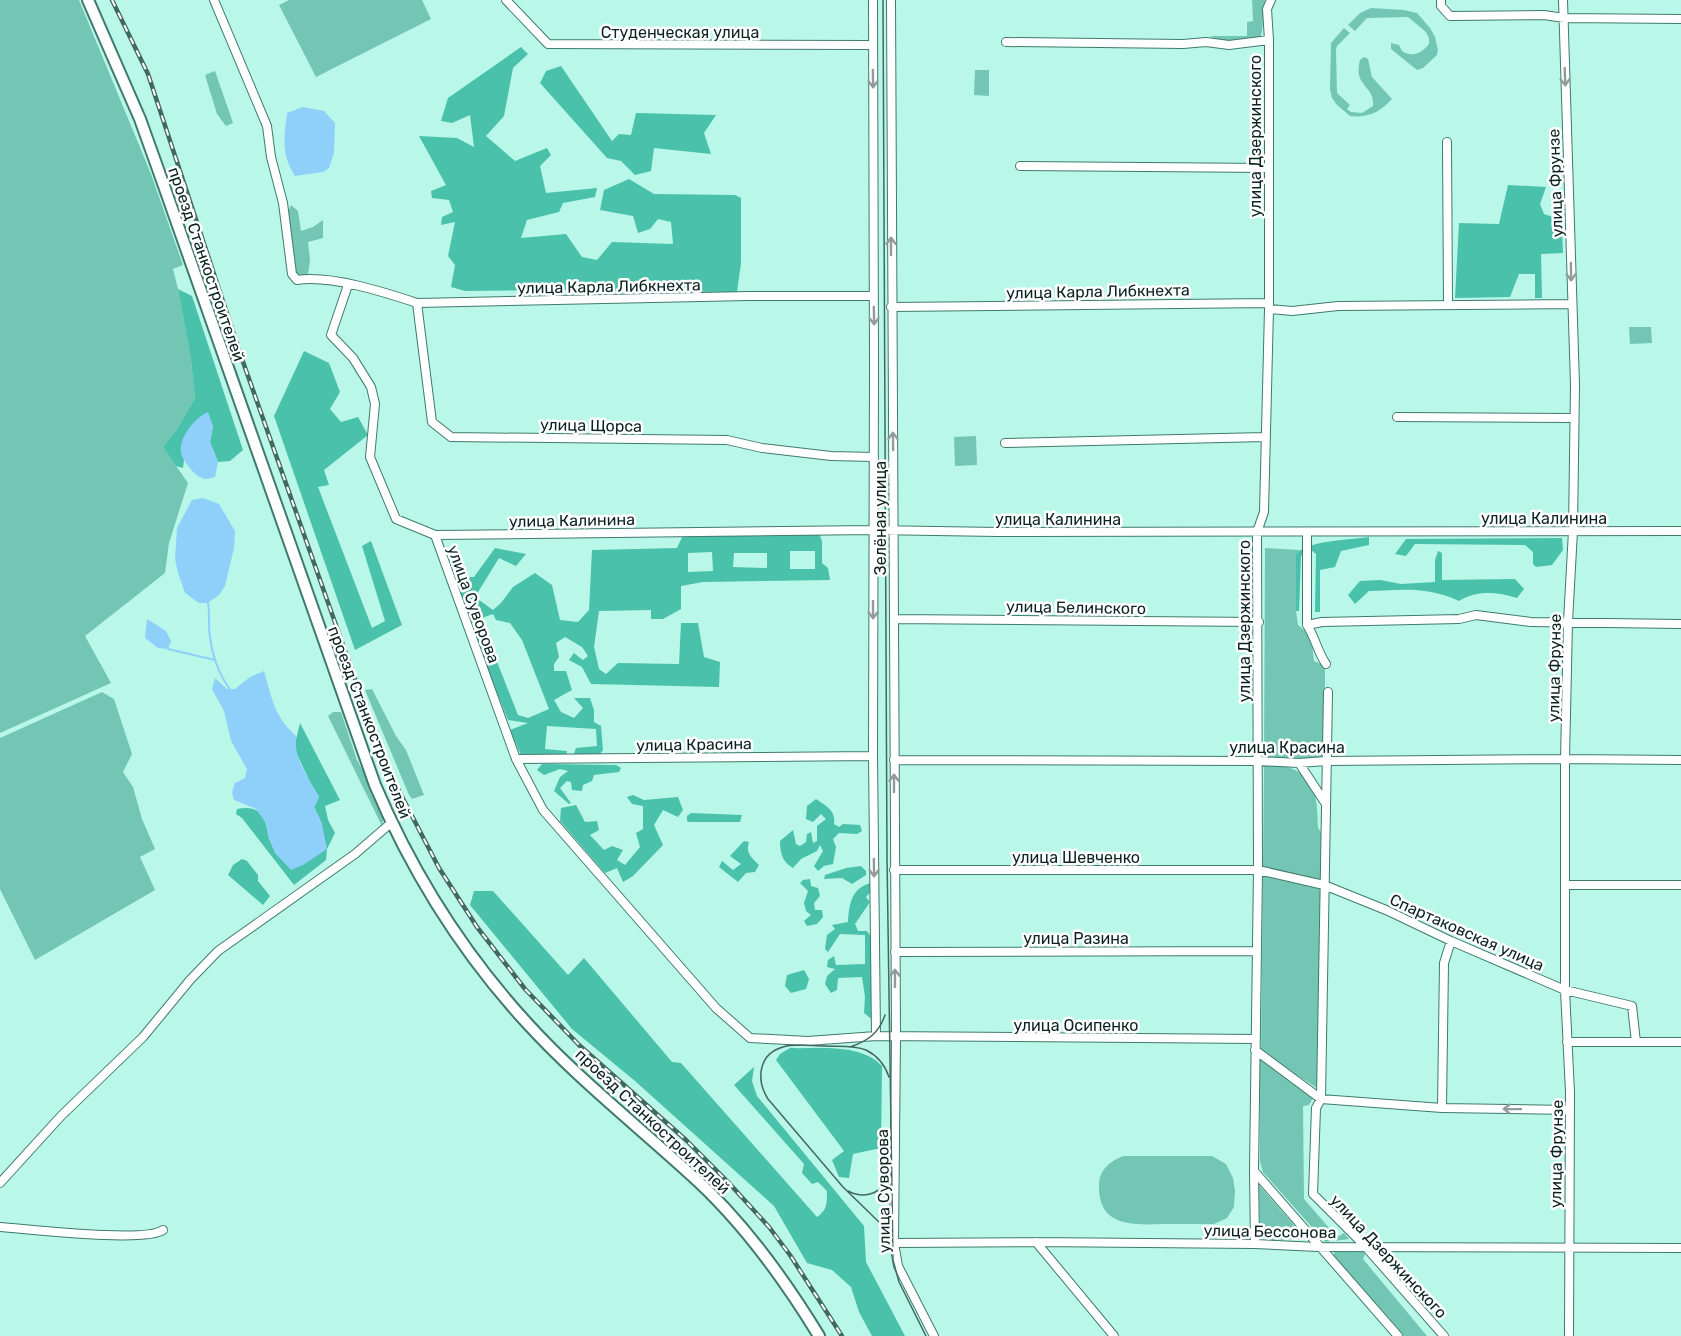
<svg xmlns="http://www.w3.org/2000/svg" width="1681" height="1336" font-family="Rubik,sans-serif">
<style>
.green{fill:#74c6b4}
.forest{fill:#4ac1aa;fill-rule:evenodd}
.water{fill:#8fd0fa}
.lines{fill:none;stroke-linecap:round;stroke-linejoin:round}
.stream{stroke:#8fd0fa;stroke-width:2}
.minor-casing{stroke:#407a6e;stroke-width:10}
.major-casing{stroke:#407a6e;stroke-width:14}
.minor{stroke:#fff;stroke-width:8}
.major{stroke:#fff;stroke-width:10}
.tram{stroke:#436860;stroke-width:1.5}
.rail-casing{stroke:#436860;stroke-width:4.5}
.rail{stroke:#fff;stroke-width:2;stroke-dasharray:7;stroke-linecap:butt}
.oneway{stroke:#919c9a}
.labels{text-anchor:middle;stroke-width:5;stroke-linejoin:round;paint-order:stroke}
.street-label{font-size:16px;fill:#0a231e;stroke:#fff}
</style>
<rect width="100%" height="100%" fill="#b9f7e8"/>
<path class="green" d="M0,0h79l72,174 32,91 -10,4 5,20 13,72 4,37 -18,31 -14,18 25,36 -19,60 -4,30 -80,63 26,47 -111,50z
M289,0h133l9,19 -115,58 -37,-72z
M1252,0h13c-3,13 -1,24 -4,36 -17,7 -35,9 -51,0h37v-14l6,-1z
M1371,8l33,2 13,3 13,15 5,9 3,13 -1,5 -14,13 -6,2 -26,-21v-6l8,2 3,6c10,7 20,2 27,-7v-6l-3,-6 -18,-15 -41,1 -12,13 -7,-6 12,-12z
M1344,28l6,5 -13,13 -1,4 1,43 13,12 -3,4 4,3 11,1 11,-7c2,-15 -11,-19 -14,-31 -1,-5 0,-11 1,-15l4,-3 4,2 4,18 20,22c-12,13 -23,19 -42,17l-13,-11 -5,-7 -2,-8 1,-47z
M975,70h14v26l-15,-1z
M215,71l18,52 -7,3 -9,-12 -12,-39z
M291,205l7,6 3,20 12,-4 10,-7v18l-15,4 2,18 -2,15 -4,2 -10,-4c0,-23 -14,-47 -3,-68z
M1629,327h22l1,16 -22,1z
M976,436l1,29 -22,1 -1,-29z
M1265,548l35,2 -4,4v57l2,14 13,11 3,25 11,5v91l-37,2 -24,-1z
M372,689l24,47 10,14 18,45 -12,4 -3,-4 -44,-105z
M102,692l12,7 18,55 -9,18 10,15 9,32 13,30 -15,8 15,33 -120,70 -35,-71v-151z
M333,712h8l16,48 9,16 5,18 6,9 6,17 -1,6 -54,-110z
M1280,765c37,8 37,31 38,63l3,4 -1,258 -59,-38 3,-285z
M1260,1059l53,39 -4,7 -6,1 1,93 33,38 7,-4 5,6 -24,3 -62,-70 -3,-11z
M1124,1156h88l14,8 7,14 2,13 -1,16 -7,11 -13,6c-17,0 -34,0 -51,0 -31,1 -65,3 -64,-39 0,-15 12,-25 25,-29z
M1259,1185l47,54 -37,1 -9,-5z
M1334,1251h30l2,1 -3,7 64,77h-24l-69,-75z"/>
<path class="forest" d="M521,47l7,7 -15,14 -9,48 -18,20 29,25 32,-13 4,7 -11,11 6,27 51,-5 -2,9 -32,6 -4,9 -32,8 -6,18 45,-4 16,23 15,3 15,-18 61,2 -2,-22 -13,-3 -8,10 -12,4 -5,-17 -33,-6 4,-20 25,-11 25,15 81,1 6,3v65l-4,29 -150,-1 -9,-8 -10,7 -103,1 -14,-4 4,-22 -7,-9 7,-34 -14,3 1,-8 11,-5 -4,-12 -17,-2 -1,-7 15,-6 -27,-49 38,2 17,9 -4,-32 -18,8 -11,-2 7,-23z
M561,66l51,75 7,-7 12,1 5,-22 80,2 -12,18 7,21 -57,-6 -3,23 -16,4 -14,-14 -14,-3 -67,-75 6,-12z
M1508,185l38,2 -6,17 4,10 15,5 3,11 1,23 -22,1 1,44h-7v-24h-16l-9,23 -55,1 4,-75 40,1z
M178,289l14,7 51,154 -13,11 -12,1 -8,-20 3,-16 -32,25 3,9 -1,8 -7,-2 -13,-19 14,-18 18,-31 -4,-37z
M304,351l25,12 11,29 -10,17 11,13 17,-5 10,18 -44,35 5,15 -11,2 54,141 13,-7 -23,-75 9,-5 31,84 -47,25 -81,-234z
M818,531l4,10v22l6,5 2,12 -127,2 -22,4v23l-18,10h-12v-9l-52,1 -5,36 5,22 7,5 12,-11 61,1 2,-41h17l6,34 16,5 -1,25 -128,-3 -9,-17 -13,-7 5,-7 9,7 5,-4 -6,-9 -17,-10 -9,6 3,14 -5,7v7h12l6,19 -18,10 7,12 13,6 9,-10 -9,-10h16l4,12v12l7,4 2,24 -6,8 -23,-4 2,-6 21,-2 -1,-17 -49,-3 -2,23 22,2 -1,6 -31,1 -14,-3 -11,-25 18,-7 -20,-3 -35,-88 6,-8 4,2 35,89 10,3 21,-9 -27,-69 -12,-17 -14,-3 -3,-6 -22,8 -18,-40 3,-10 10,5h8l21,-29 31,6 -10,12 -17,-8 -24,39 18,13 8,-7 12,-16 22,-14 17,12 8,35 18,2 11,-12 3,-60 85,-2 6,-13zM815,551v18h-25v-18zM712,552l1,19 -25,1v-19zM734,553h33v15l-34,-1z
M1369,537v8l-28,6 -6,16 -15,3v42h-5l1,-58 -6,-5 -9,7 -2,55h-3v-57c13,-14 53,-14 73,-17z
M1562,538l1,12 -11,15 -16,2 -3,-3v-12l-8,-7 -110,-1 -9,12 -11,-2 11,-15z
M1438,551l4,2v27l73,-1 9,10 -7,9c-20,-6 -40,-8 -58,3 -33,-15 -55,-11 -90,-10l-14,13 -7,-9 12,-14 20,-1 21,4 34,-2v-22z
M300,723l40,77 -15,6 3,14 7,13 -8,16 -1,11 -32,25 -52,-67 -6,-4 1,-5c24,-5 29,9 32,30l53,-15 -8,-17 5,-10 -10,-17 -15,-32z
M542,764l74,1 5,3 -2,4 -25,3 -2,6 -9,4 -1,6 -10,-1 -1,-8 -4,-1 -7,7 11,15 -2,1 -15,-13 6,-14 8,-6 -8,-2 -16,6 -7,-5z
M633,795l11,5 34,-3 5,13 -5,7 -15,-7 -9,15 9,20 -30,31 -10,6 -6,-14 -12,5 -45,-52 1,-13 15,-3 9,17 12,-1 2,9 -9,5 14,15 8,-4 11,4 -6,10 8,5 15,-18 -4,-14 7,-4v-23l-11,-2 -5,-7z
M816,799c10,7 20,11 18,25l5,3 4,-3 17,1 2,6 -5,3 -18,-1 -6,6 3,8 -3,17 -9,2 -6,5 -4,-5 9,-15 -3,-6 -3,6 -16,8 -8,9c-11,-6 -13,-16 -13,-27l13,-11 3,14 4,2 6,-4 1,-8 4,-2 2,11 4,-2v-15l9,-7 -5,-5 -8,8 -7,-3 1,-13z
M691,813l51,2 -2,7h-51l-2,-1v-5z
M744,841l5,1c-4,11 3,16 10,23l-4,7 -9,1 -8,9 -19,-15 3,-6 11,9 8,-6 -11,-8z
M242,859l5,2 11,14v6l12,15 -7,9 -35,-30 5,-10z
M861,866l5,5v4l-14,9 -10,-6 -18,1 1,-4 21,-7z
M810,879l1,7 7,2 2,8 -6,7 1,7h7l1,7 -6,7 -10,2 -3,-5 7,-6 -5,-4 -2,-8 4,-12 -8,-8 3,-3z
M871,883l3,5 -8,9 4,5 -15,22 3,7h9l6,9 1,81 -10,-8 1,-16 -3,-20 -24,1 -1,12 -6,3 -6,-9 2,-8 8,-7 -8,-2 1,-7 6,-4 2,9 29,-1v-29l-25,-1 -12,18 -3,-3 2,-14 8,-6 -3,-4 16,-3c1,-17 3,-34 23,-39z
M474,891h19l75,84 16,-17 88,104 9,1 136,154c10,-7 10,-13 10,-26l-9,-9 -6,2 -10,-11 2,-9 -70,-79 20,-18 -2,14 5,15 107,130 2,36 39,74h-33l-13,-24 -8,-25 -19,-17 -25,-7 -33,-57 -139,-125 -63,-52 -102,-124z
M804,970l5,9 -3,10 -15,4 -6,-7 2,-11z
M790,1048c29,1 71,-5 92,18l-1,82 -28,6 -4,24 -10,-1 -7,-17 12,-9 -68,-91 4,-6z"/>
<path class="water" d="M303,107l21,4 11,12 -1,30 -5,15 -6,4 -28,4c-14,-22 -11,-37 -8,-63z
M208,412l5,14 -3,16 8,20 -3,15c-4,1 -9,3 -13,1 -8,-3 -19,-17 -21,-25 -2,-17 14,-35 27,-41z
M203,498l16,6 16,27 -1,17 -9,38 -6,9 -11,8h-9l-14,-10 -7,-20 -3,-14 2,-31 15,-28z
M147,619l19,12 5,10 -3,8 -10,-1 -13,-10z
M264,671c8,28 10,45 32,65 -3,23 13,42 23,61l-5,10 8,17 5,25 -24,16 -12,5 -16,-17 -6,-14 -3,-16 -10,-14 -22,-9 -2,-8 3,-9 10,-5 2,-9 -16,-28 -7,-30 -12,-22 3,-11 12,11h8l15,-12z"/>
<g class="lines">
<path class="stream" d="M208,603c2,12 0,22 2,34 2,18 9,38 20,52
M168,649l47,11"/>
<defs>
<path id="minor" d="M214,0l53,126 4,31 12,46 9,71 5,6c34,-5 87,12 120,23l332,-7h125
M506,0l42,44 325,1
M873,0l1,368 -1,388 3,280
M891,0l5,1037 -2,206 4,23 36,70
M1271,0l-4,9 2,31v269l-5,203 -7,20 1,338 -4,301 144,165
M1441,0v6l9,10 94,-1 20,3 117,1
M1563,0l12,385 -2,146 -5,91 -3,137v231l5,102 -1,244
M1006,42l177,2 23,-2 23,3 40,-5
M1447,142l1,162
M1020,166l248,2
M348,285l-17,50 22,23 18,29 4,17 -5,53 26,62 39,16 438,-5 125,2 683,-1
M417,303l15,119 19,15 276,3 35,8 69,8 43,1
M891,307l378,-4
M1269,309l23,2 46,-5 234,-2
M1397,417l177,1
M1005,443l260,-6
M1307,532v93l15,-3 137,-3 17,-4 55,7 150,2
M435,535l81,224 27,51 173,198 34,30 58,3 68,-5 380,3
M894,619l365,3
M1307,625c8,12 11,28 19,39
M1328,692l-7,407 -5,9 -3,86 51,51 80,91
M516,759l357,-3
M894,760l364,1 41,2 27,-2 239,-2 116,1
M1299,763l27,41
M894,870h364l66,15 62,25 65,31 114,49 67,16 4,36
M1565,885h116
M895,952l361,-1
M1567,1042h114
M1255,1050l66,49 121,9 128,2
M1442,1108l2,-145 7,-22
M1254,1171l1,73
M0,1183l61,-67 82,-79 47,-57 28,-29 137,-97 36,-31
M0,1227c29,2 145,16 163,3
M1036,1242l78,94
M894,1243l142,-1 219,2 63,3 363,1"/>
<path id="major" d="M88,0l52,119 24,67 211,599c37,87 87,167 151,237 49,54 108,101 163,151 52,46 94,104 130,163"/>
</defs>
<use href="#minor" class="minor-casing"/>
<use href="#major" class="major-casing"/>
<use href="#minor" class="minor"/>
<use href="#major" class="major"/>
<path class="tram" d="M883,0l4,858 6,402 6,22 27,54
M850,1047c18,-6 29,-14 35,-32
M848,1191c17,9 36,2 42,-17
M888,1241l-7,-17 -38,-37 -75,-88c-12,-19 -10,-45 15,-52 12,-4 29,-1 42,-1 13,1 28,-1 41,4 12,6 19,15 23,27"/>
<defs>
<path id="rail" d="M112,0l36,74 94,285 143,405 54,104 38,59 48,62 54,56 107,95 42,42 41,45 21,28 52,81"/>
</defs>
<use href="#rail" class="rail-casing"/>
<use href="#rail" class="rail"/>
</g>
<defs><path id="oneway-shaft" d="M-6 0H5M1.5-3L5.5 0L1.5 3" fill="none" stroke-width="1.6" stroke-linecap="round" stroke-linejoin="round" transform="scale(1.5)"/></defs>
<g class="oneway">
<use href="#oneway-shaft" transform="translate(1565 77) rotate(88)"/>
<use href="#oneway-shaft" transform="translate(873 79) rotate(89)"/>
<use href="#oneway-shaft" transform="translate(891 246) rotate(-90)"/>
<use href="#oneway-shaft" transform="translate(1571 272) rotate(89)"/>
<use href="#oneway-shaft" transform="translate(874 316) rotate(89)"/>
<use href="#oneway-shaft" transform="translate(893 441) rotate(-91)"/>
<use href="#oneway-shaft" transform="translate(873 610) rotate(90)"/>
<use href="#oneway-shaft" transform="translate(894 783) rotate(-90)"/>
<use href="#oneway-shaft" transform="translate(874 868) rotate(89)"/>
<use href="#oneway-shaft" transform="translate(895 978) rotate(-90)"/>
<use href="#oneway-shaft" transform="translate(1512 1109) rotate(-179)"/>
</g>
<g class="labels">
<g class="street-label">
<text x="680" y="38">Студенческая улица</text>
<text transform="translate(1255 136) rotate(-90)" y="6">улица Дзержинского</text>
<text transform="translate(1555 183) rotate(-92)" y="6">улица Фрунзе</text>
<text transform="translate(207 264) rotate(71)" y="6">проезд Станкостроителей</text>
<text transform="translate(609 286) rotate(-1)" y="6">улица Карла Либкнехта</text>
<text transform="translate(1098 291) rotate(-1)" y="6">улица Карла Либкнехта</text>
<text transform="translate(591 425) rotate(1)" y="6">улица Щорса</text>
<text transform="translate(880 518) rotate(-90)" y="6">Зелёная улица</text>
<text x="1544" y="524">улица Калинина</text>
<text x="1058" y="525">улица Калинина</text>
<text transform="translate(572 520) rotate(-1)" y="6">улица Калинина</text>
<text transform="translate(474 604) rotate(70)" y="6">улица Суворова</text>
<text transform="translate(1076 607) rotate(1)" y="6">улица Белинского</text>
<text transform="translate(1244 621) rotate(-90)" y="6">улица Дзержинского</text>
<text transform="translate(1554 668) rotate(-89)" y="6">улица Фрунзе</text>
<text transform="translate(370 722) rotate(69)" y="6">проезд Станкостроителей</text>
<text transform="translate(694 744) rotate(-1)" y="6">улица Красина</text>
<text x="1287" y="753">улица Красина</text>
<text x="1076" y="863">улица Шевченко</text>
<text transform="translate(1467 932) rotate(24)" y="6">Спартаковская улица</text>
<text x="1076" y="944">улица Разина</text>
<text x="1076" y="1031">улица Осипенко</text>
<text transform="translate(653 1121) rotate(43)" y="6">проезд Станкостроителей</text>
<text transform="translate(1556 1154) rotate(-89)" y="6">улица Фрунзе</text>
<text transform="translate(883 1191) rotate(-91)" y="6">улица Суворова</text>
<text transform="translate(1270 1231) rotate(1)" y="6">улица Бессонова</text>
<text transform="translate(1389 1256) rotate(47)" y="6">улица Дзержинского</text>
</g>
</g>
</svg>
